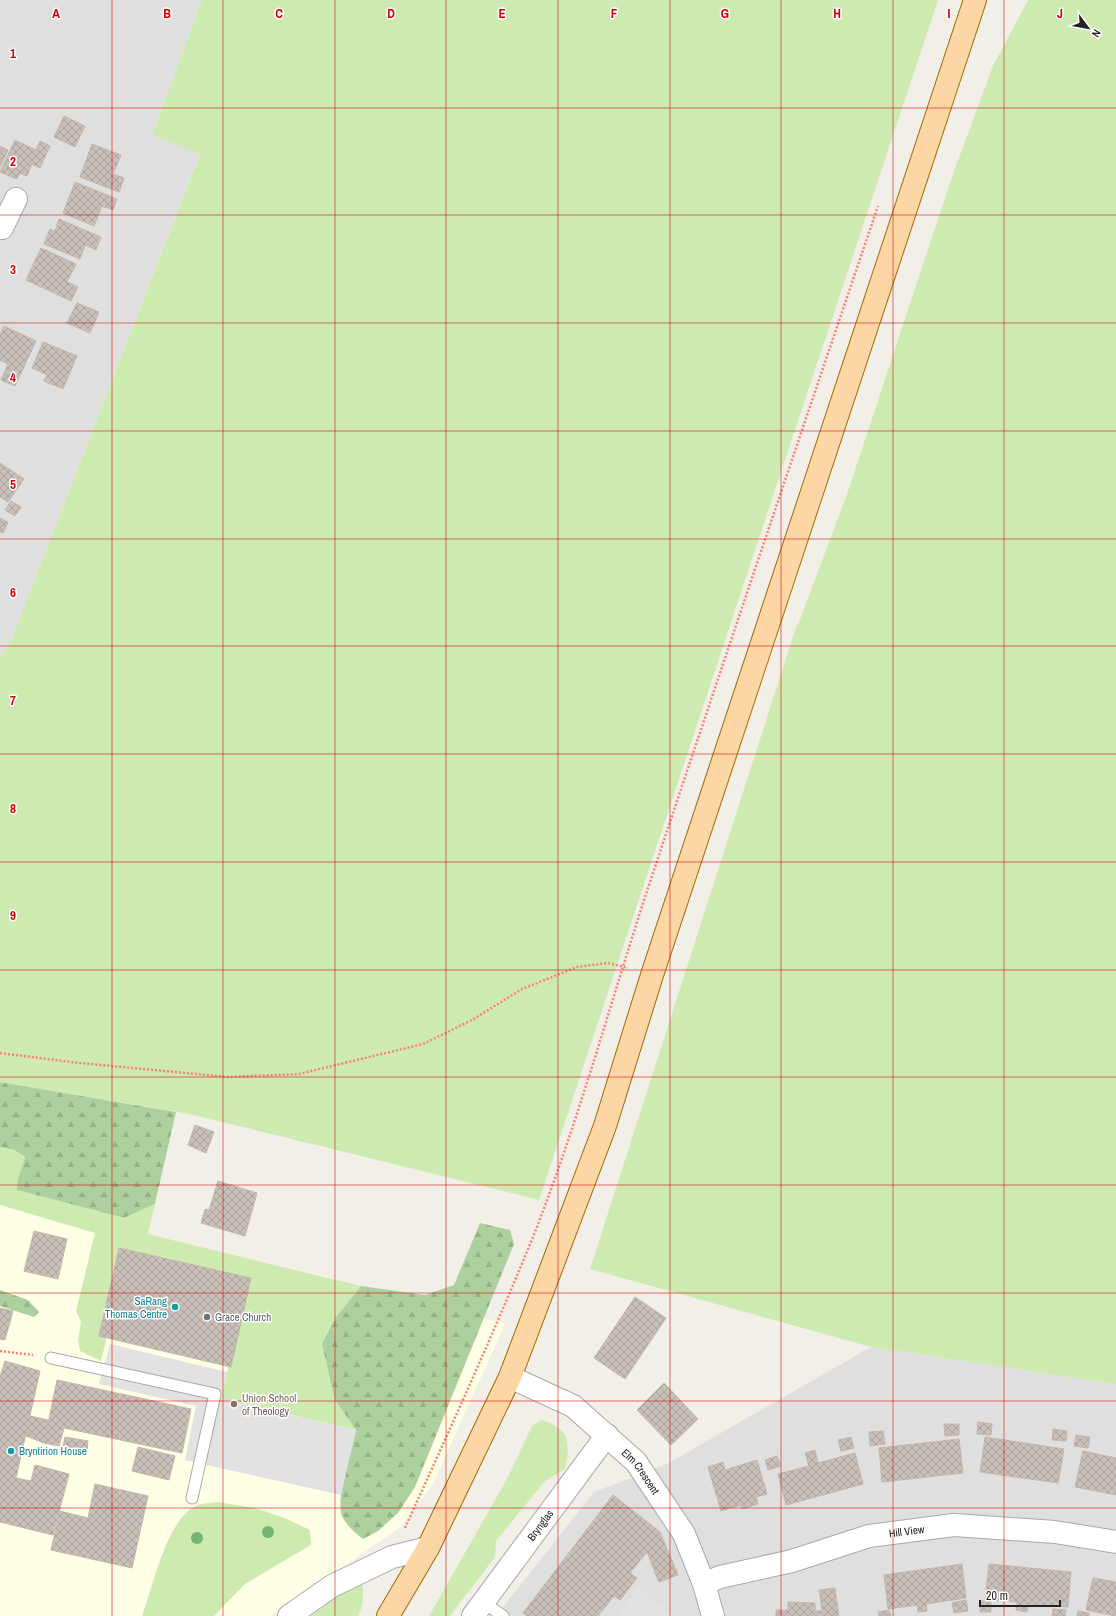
<svg xmlns="http://www.w3.org/2000/svg" width="1116" height="1616" font-family="'Archivo Narrow',sans-serif">
<style>
.residential{fill:#e0dfdf}
.education{fill:#ffffe5}
.grass{fill:#cdebb0}
.forest{fill:url(#forest-firs)}
.parking{fill:#e2e2e2}
.building{fill:url(#building-cross-hatch);stroke:#c4b6ab}
.lines{fill:none;stroke-linecap:round;stroke-linejoin:round}
.service-casing{stroke:#a9a9a9;stroke-width:13}
.minor-casing{stroke:#a9a9a9;stroke-width:24}
.primary-casing{stroke:#a06b00;stroke-width:24}
.path{stroke:#fa8072;stroke-width:2.5;stroke-dasharray:2 2;stroke-linecap:butt}
.service{stroke:#fff;stroke-width:11}
.minor{stroke:#fff;stroke-width:22}
.primary{stroke:#fcd6a4;stroke-width:22}
.tree{fill:#74b475}
.grid{fill:none;stroke:#d40000;stroke-width:1;stroke-opacity:0.55}
.culture-dot{fill:#0f9aa8;stroke:#fff;stroke-width:1.5}
.worship-dot{fill:#6b7280;stroke:#fff;stroke-width:1.5}
.education-dot{fill:#8d6e63;stroke:#fff;stroke-width:1.5}
.labels{text-anchor:middle;stroke-width:3;stroke-linejoin:round;paint-order:stroke}
.culture-label{font-size:11px;fill:#0d838f;stroke:#fff;text-anchor:end}
.worship-label{font-size:11px;fill:#5b616d;stroke:#fff;text-anchor:start}
.education-label{font-size:11px;fill:#785e54;stroke:#fff;text-anchor:start}
.street-label{font-size:11px;fill:#222;stroke:#fff}
.grid-label{font-size:13px;text-anchor:middle;font-weight:bold;fill:#d40000;stroke:#fff;stroke-width:3;stroke-linejoin:round;paint-order:stroke}
</style>
<defs>
<pattern id="forest-firs" width="22" height="20" patternUnits="userSpaceOnUse"><rect width="22" height="20" fill="#add19e"/><path d="M5 1l3.5 6h-7zM16 11l3.5 6h-7z" fill="#95b388"/></pattern>
<pattern id="building-cross-hatch" width="8" height="8" patternUnits="userSpaceOnUse"><rect width="8" height="8" fill="#c7bfb8"/><path d="M0 0l8 8M0 8l8-8" fill="none" stroke="#aba49e"/></pattern>
</defs>
<rect width="100%" height="100%" fill="#f2efe9"/>
<path class="residential" d="M0,0h202l-50,134 48,19 -188,485 -12,20z
M871,1347l245,37v232h-620l98,-124 73,-28z"/>
<path class="education" d="M0,1082l176,30 -28,122 213,52 144,38 -72,160 -32,43 -130,89h-271z"/>
<path class="grass" d="M202,0h736l-399,1200 -349,-86 -190,-32v-424l12,-20 188,-484 -48,-19z
M1028,0h88v1384l-245,-37 -281,-78 206,-642 3,-5 48,-128 107,-323 39,-105z
M0,1147l14,3 11,7 -7,22v11l106,28 31,-14 -7,30 213,52 -25,31 -1,83 21,30 -135,-31 8,-35 -122,-27 -6,24 -21,-10 -2,-11 3,-18 -5,-11 19,-78 -95,-28z
M542,1420c29,9 28,24 23,49l-20,12 -49,60 -1,16 -45,59h-21l79,-139 24,-51z
M217,1502l38,6 30,10 25,12 1,15 -66,39 -31,32h-72c11,-30 24,-94 53,-110 6,-3 16,-3 22,-4z
M361,1580c3,11 3,25 -3,36h-47z"/>
<path class="forest" d="M0,1082l176,30 -21,92 -31,14 -107,-28 1,-11 7,-22 -11,-7 -14,-3z
M480,1223l30,7 4,14 -99,243 -17,26 -20,18 -15,8c-8,-6 -16,-13 -21,-23 -7,-15 10,-68 14,-86l-21,-30 -13,-56 14,-27 25,-31 64,9 29,-10z
M0,1290l28,10 11,12 -5,5 -34,-11z"/>
<path class="parking" d="M110,1344l117,28 -6,27 135,31 -15,65 -156,-35 11,-54 -97,-22z
M639,1588l36,28h-58z"/>
<path class="building" d="M64,116l21,10 -10,21 -21,-10z
M15,140l21,10 4,-9 10,5 -10,22 -8,-4 -5,12 -7,-3 -3,6 -17,-7z
M92,144l29,11 -8,19 11,4 -5,14 -39,-15z
M0,146l8,4 -8,17z
M75,182l42,17 -4,11 -11,-4 -8,20 -31,-13z
M59,219l42,18 -5,13 -11,-5 -5,14 -36,-15 6,-15 5,2z
M41,248l35,16 -9,18 11,5 -7,14 -45,-21z
M77,303l22,9 -9,21 -23,-10z
M4,326l32,15 -21,45 -14,-6 7,-16 -8,-4v-25z
M43,342l34,14 -14,33 -19,-8 3,-6 -15,-7z
M0,463l24,16 -16,23 -8,-5z
M11,501l10,6 -6,9 -10,-6z
M0,518l8,4 -5,11 -3,-1z
M195,1125l19,7 -8,21 -18,-8z
M218,1181l39,12 -12,43 -44,-13 4,-14 4,1z
M34,1231l33,8 -9,40 -34,-8z
M119,1248l132,30 -20,89 -132,-31z
M635,1297l31,21 -41,61 -31,-21z
M0,1308l13,3 -8,29 -5,-1z
M5,1361l35,10 -24,107 15,3 4,-16 34,9 -16,61 -53,-13v-145z
M57,1380l134,29 -9,44 -118,-25 -5,18 -15,-3z
M664,1383l34,36 -27,26 -34,-35z
M30,1416l18,4 -4,23 -18,-7z
M978,1422l14,2 -1,11 -14,-1z
M944,1424h15v11l-14,1z
M1053,1429l14,2 -1,10 -14,-1z
M883,1431l2,13 -15,2 -1,-14z
M1076,1435l14,2 -2,11 -14,-2z
M65,1437l23,4 -1,10 -24,-5z
M851,1437l3,11 -13,3 -3,-11z
M985,1437l79,12 -6,34 -78,-11z
M959,1439l4,34 -81,9 -3,-34z
M138,1447l37,9 -6,24 -37,-9z
M815,1450l3,13 37,-10 8,31 -77,21 -8,-31 31,-8 -4,-13z
M1083,1451l33,7v37l-41,-8z
M777,1456l4,10 -13,4 -3,-10z
M757,1460l10,34 -11,3 2,7 -16,5 -1,-4 -20,6 -13,-44 15,-5 2,8z
M95,1484l53,12 -16,72 -81,-18 9,-39 28,7z
M613,1495l47,37 18,43 -19,7 -12,-30 -17,21 7,5 -17,22 -6,-4 -16,20h-71l-4,-3z
M962,1564l4,34 -40,6 1,7 -9,1 -1,-7 -29,4 -4,-34z
M989,1564l82,8 -3,35 -40,-3 -1,8 -11,-2 1,-8 -32,-2z
M1093,1578l23,4v34l-30,-6z
M835,1588l4,28h-16l-4,-26z
M966,1600l2,11 -14,2 -2,-10z
M980,1601h11v11h-11z
M788,1602l27,1v8h7l-1,5h-45v-6h12z
M1053,1609l13,1 -1,6h-13z
M889,1610l2,6h-12l-1,-4z
M1078,1611l11,2v3h-12z"/>
<g class="lines">
<defs>
<path id="service" d="M51,1358l164,36 -23,104
M484,1603l19,13"/>
<g id="minor">
<path d="M0,227l2,1 14,-29"/>
<path id="s1" d="M510,1377l63,29 63,56 48,72 20,50 9,32"/>
<path id="s2" d="M704,1584l16,-7 72,-16 77,-25 85,-11 101,7 61,10"/>
<path d="M289,1616l43,-30 60,-29 36,-9"/>
<path id="s3" d="M473,1616l134,-181"/>
</g>
<path id="primary" d="M388,1616l40,-68 82,-171 95,-251 47,-151 323,-975"/>
</defs>
<use href="#service" class="service-casing"/>
<use href="#minor" class="minor-casing"/>
<use href="#primary" class="primary-casing"/>
<path class="path" d="M0,1053l80,10 148,14 71,-3 124,-30 49,-24 50,-31 55,-22 31,-4 20,5
M0,1351l33,4
M405,1528c44,-97 88,-193 128,-291 45,-114 77,-233 115,-349 76,-228 153,-455 230,-682"/>
<use href="#service" class="service"/>
<use href="#minor" class="minor"/>
<use href="#primary" class="primary"/>
</g>
<g class="tree">
<circle cx="268" cy="1532" r="6"/>
<circle cx="197" cy="1538" r="6"/>
</g>
<path class="grid" d="M112,0v1616M223,0v1616M335,0v1616M446,0v1616M558,0v1616M670,0v1616M781,0v1616M893,0v1616M1004,0v1616M0,108h1116M0,215h1116M0,323h1116M0,431h1116M0,539h1116M0,646h1116M0,754h1116M0,862h1116M0,970h1116M0,1077h1116M0,1185h1116M0,1293h1116M0,1401h1116M0,1508h1116"/>
<g class="culture-dot">
<circle cx="175" cy="1307" r="4"/>
<circle cx="11" cy="1451" r="4"/>
</g>
<circle class="worship-dot" cx="207" cy="1317" r="4"/>
<circle class="education-dot" cx="234" cy="1404" r="4"/>
<g class="labels">
<g class="culture-label">
<text x="167" y="1305">SaRang<tspan x="167" dy="13">Thomas Centre</tspan></text>
<text x="19" y="1455" text-anchor="start">Bryntirion House</text>
</g>
<g class="worship-label">
<text x="215" y="1321">Grace Church</text>
</g>
<g class="education-label">
<text x="242" y="1402">Union School<tspan x="242" dy="13">of Theology</tspan></text>
</g>
<g class="street-label">
<text dy="4" stroke="none"><textPath href="#s1" startOffset="164">Elm Crescent</textPath></text>
<text dy="4" stroke="none"><textPath href="#s3" startOffset="113">Brynglas</textPath></text>
<text dy="4" stroke="none"><textPath href="#s2" startOffset="210">Hill View</textPath></text>
</g>
</g>
<g class="grid-label">
<text x="56" y="18">A</text>
<text x="167" y="18">B</text>
<text x="279" y="18">C</text>
<text x="391" y="18">D</text>
<text x="502" y="18">E</text>
<text x="614" y="18">F</text>
<text x="725" y="18">G</text>
<text x="837" y="18">H</text>
<text x="949" y="18">I</text>
<text x="1060" y="18">J</text>
<text x="13" y="58">1</text>
<text x="13" y="166">2</text>
<text x="13" y="274">3</text>
<text x="13" y="382">4</text>
<text x="13" y="489">5</text>
<text x="13" y="597">6</text>
<text x="13" y="705">7</text>
<text x="13" y="813">8</text>
<text x="13" y="920">9</text>
</g>
<g transform="translate(1088 28) rotate(122)" stroke="#ffffff" stroke-width="3" paint-order="stroke">
<path d="M0-3L7 15L0 10L-7 15Z" fill="#222222"/>
<text y="-6" font-size="11" font-weight="bold" text-anchor="middle" fill="#222222">N</text>
</g>
<path d="M980 1600v6h80v-6" fill="none" stroke="#222222" stroke-width="2"/>
<text x="986" y="1600" font-size="12" fill="#222222" stroke="#ffffff" stroke-width="3" paint-order="stroke">20 m</text>
</svg>
